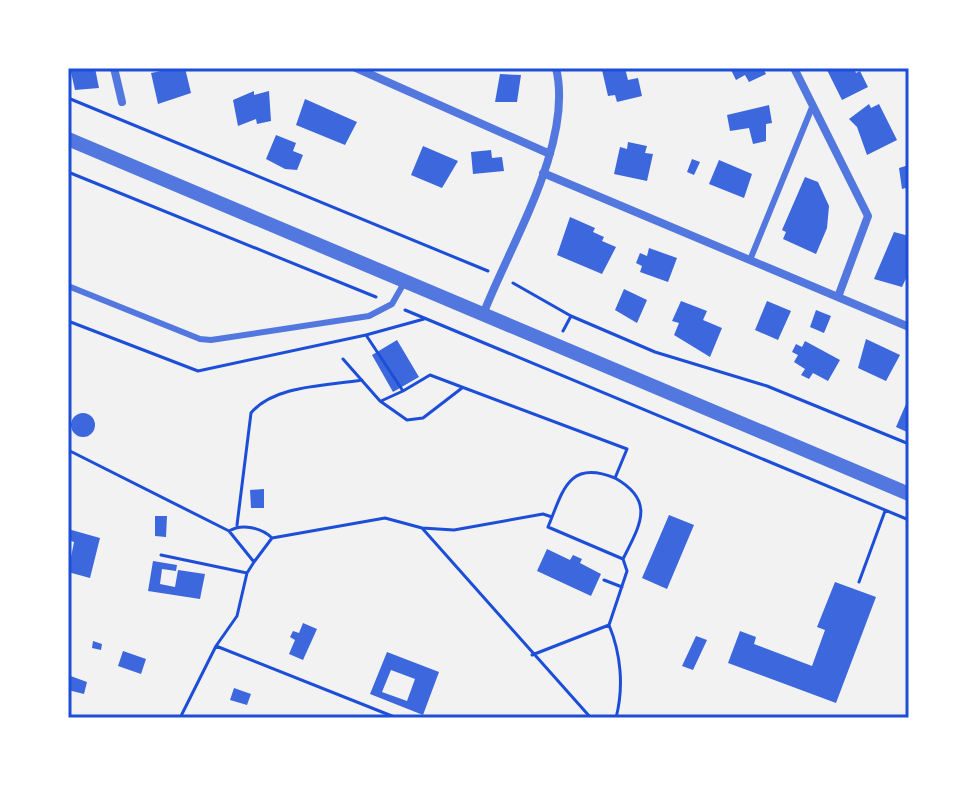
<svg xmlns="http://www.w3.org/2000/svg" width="977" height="786" font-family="'DejaVu Sans',sans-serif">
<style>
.building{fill:#3d67dc;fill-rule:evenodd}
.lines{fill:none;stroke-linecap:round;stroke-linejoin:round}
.path{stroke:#1d4ed8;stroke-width:3}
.service{stroke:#5277de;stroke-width:6}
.minor{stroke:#5277de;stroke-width:8}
.tertiary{stroke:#5277de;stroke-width:14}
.neatline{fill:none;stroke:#1d4ed8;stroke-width:3}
</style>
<rect width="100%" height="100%" fill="#f2f2f2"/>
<path class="building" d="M70,68h25l4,20 -24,2z
M175,68h10l6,25 -33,11 -7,-31z
M625,68l3,12 10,-2 4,18 -25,6 -2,-7 -7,1 -6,-26z
M730,68h33l3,6 -17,8 -4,-7 -9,5z
M826,68h28l2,5 4,-2 8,16 -26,13z
M500,74l21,1 -4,27h-22z
M254,91v4l15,-4 2,30 -14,3 -1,-5 -18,7 -5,-26z
M305,99l52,23 -12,23 -49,-20z
M869,104l2,4 8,-4 18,36 -30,15 -10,-28 -8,-8z
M769,105l3,18 -6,1v17l-13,3 -4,-16 -19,3 -3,-16z
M276,135l20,8 -3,8 10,4 -6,15 -12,-1 -19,-10z
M628,142l19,4 -2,7 8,1 -6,27 -33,-7 6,-27 7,2z
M423,146l35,15 -16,27 -31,-13z
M491,150l1,8 10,-1 2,14 -31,3 -2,-22z
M692,159l8,3 -6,13 -7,-3z
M719,160l33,14 -8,24 -35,-14z
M909,165v22l-7,2 -3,-21z
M805,177l13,5 11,24 -2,22 -11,26 -33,-15 3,-7 -4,-2z
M570,217l25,11 -2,4 11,5 -2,4 14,6 -14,27 -45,-19z
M894,232l15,4v36l-7,15 -28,-8z
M649,248l28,10 -9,24 -28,-10 2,-6 -6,-3 4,-10 7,3z
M624,289l23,11 -10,23 -22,-13z
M681,301l26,10 -4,9 19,8 -12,29 -36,-22 5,-12 -7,-2z
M767,301l24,10 -13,29 -23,-10z
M816,310l15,6 -7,17 -14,-6z
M866,339l34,16 -14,26 -28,-13z
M397,340l22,37 -26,15 -21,-37z
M805,341l35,19 -12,21 -15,-8 -4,6 -8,-4 4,-6 -11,-7 4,-7 -6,-3 4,-8 6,3z
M909,397v36l-13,-6z
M71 425a12 12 0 1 1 24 0a12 12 0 1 1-24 0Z
M264,489v19h-13l-1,-18z
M669,515l25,10 -27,64 -25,-11z
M155,516h12l-1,21 -11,-1z
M68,529l32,9 -10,40 -22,-6 6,-30 -6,-2z
M547,549l23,11 3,-5 9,4 -2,4 21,11 -10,22 -54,-25z
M153,561l24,4 -1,6 -14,-2 -2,15 15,3 3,-17 27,4 -5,25 -52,-8z
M835,582l41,15 -40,106 -108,-40 12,-32 16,6 -2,7 58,22 13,-36 -8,-3z
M303,623l14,6 -14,31 -14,-6 6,-14 -5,-3 3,-6 6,2z
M696,636l11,4 -14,30 -11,-4z
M93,641l9,3 -1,6 -9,-2z
M123,651l23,8 -5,15 -23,-8z
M387,652l52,20 -16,43 -53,-21zM391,670l24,9 -8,22 -25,-9z
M68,675l19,7 -3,12 -16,-4z
M234,688l17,6 -4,11 -17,-5z"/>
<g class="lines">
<path class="path" d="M68,98l420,173
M68,172l308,125
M513,283l58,33 -8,15
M405,310l504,210
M571,316l84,36 112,34 142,58
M424,319l-58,16 37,56 27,-16 197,74 -12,29c41,23 25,47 8,81l4,12 -18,54c12,29 15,62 7,93
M68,321l130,50 168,-36
M343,359l37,42 27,19 16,-2 39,-30
M381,401l22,-10
M68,450l161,81c13,-8 33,-3 43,7l-18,24 -25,-31
M615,478c-47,-19 -52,13 -67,49l75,32
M237,525l14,-112c23,-28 76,-27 111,-33
M422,528l32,2 89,-16 9,3
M272,538l113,-20 37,10 169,190
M161,555l86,18
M604,580l18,7
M859,582l26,-71
M216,646l181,72
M532,655l77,-30
M180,718l36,-72 21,-30 10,-43 7,-11"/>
<path class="service" d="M750,260l63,-155
M68,286l132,53 11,1 158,-24 23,-12 12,-21"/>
<path class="minor" d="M114,68l8,34
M356,68l194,86
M794,68l74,148 -30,81
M543,173l366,154
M484,312c27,-69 90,-170 72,-244"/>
<path class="tertiary" d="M68,139l841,355"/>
</g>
<rect width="977" height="786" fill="none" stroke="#ffffff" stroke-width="140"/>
<rect x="70" y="70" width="837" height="646" class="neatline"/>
</svg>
